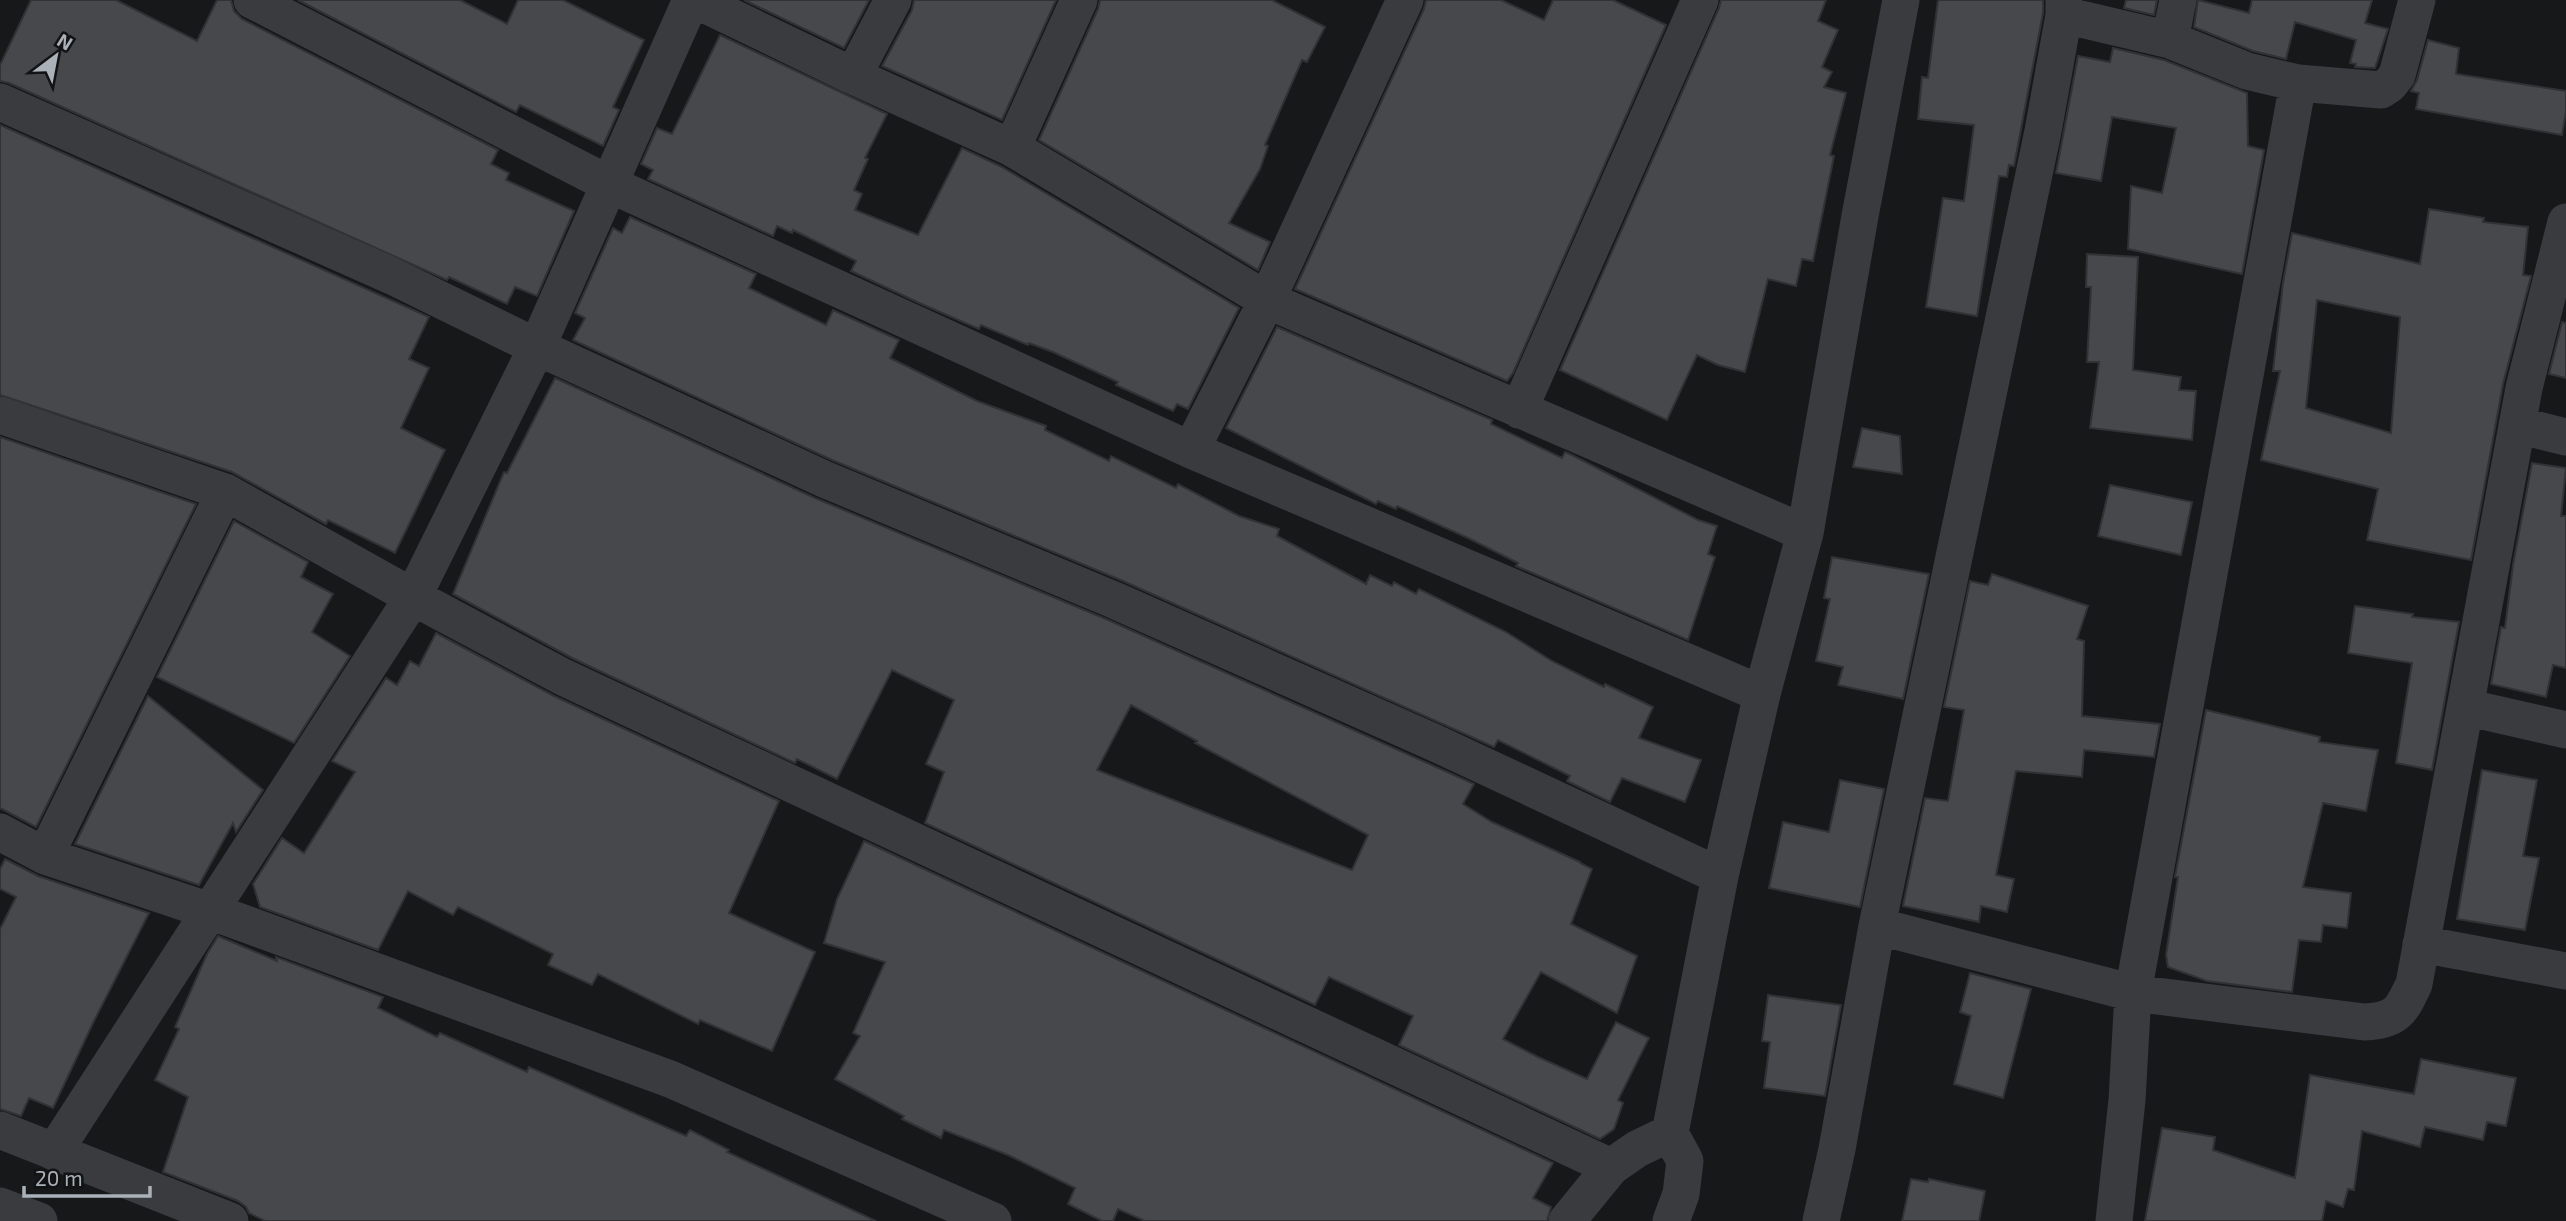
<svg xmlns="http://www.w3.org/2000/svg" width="2566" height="1221" font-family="'Exo 2',sans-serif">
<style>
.building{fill:#46484c;stroke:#323235;stroke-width:2;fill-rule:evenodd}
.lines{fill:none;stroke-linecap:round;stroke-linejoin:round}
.minor{stroke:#393b3e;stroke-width:37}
</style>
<rect width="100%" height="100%" fill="#171819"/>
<path class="building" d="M31,0h85l81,41 20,-41h14l3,11 8,8 256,131 -7,14 18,9 -3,7 68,31 -37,85 -22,-9 -8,17 -58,-27 -2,3 -438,-197 -9,-2v-16z
M298,0h162l47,24 11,-24h45l81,40 -31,67 6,3 -16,36 -83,-41 -4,7z
M744,0h125l-25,48z
M914,0h142l-54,120 -120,-54 30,-56z
M1100,0h172l53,27 -18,35 -5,-2 -37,85 3,1 -8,23 -31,54 41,19 -12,28 -219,-130 59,-131z
M1426,0h75l43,20 9,-20h60l53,25 -153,348 -6,8 -212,-92 129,-280z
M1721,0h105l-8,21 20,9 -16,37 10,5 -8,15 22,6 -16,62 4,1 -21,105 -11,-2 -6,27 -28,-7 -23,93 -27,-7 -21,-10 -30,65 -107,-50 159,-362z
M1938,0h105v13l-29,153 -5,-1 -2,12 -8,-1 -22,140 -51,-9 17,-109 21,3 10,-76 -56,-6 4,-42 6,1z
M2126,0h31l-3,15 -30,-7z
M2198,0l51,13 3,-13h120l-7,23 23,6 -13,39 -20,-1 1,-3 -6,-1 6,-23 -61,-18 -9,37 -33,-8 -59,-24z
M720,35l167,79 -22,44 3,1 -14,31 8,4 -7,16 63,25 44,-87 40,19 237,141 -51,101 -11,-5 -4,7 -57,-26 2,-3 -65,-30 -24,-9 -1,2 -47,-20 -2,4 -62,-27 -66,-31 5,-10 -63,-31 -1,3 -15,-7 -4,10 -125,-57 5,-9 -12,-6 16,-36 15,6z
M2428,40l31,8 -3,26 110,17v20l-4,24 -146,-26 3,-16 -8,-2 6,-11z
M2113,48l51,12 83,33 1,53 16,4 -22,124 -114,-25 3,-63 31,7 14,-65 -64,-11 -11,64 -45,-8 22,-117 32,6z
M0,125l429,192 -20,42 20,9 -28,60 44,22 -50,103 -67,-33 -2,4 -94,-52 -232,-77z
M2429,209l55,9 -1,4 45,5 -5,48 8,1 -28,108 -32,176 -104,-20 11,-51 -117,-29 19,-89h-7l10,-88 9,-50 128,31zM2317,300l83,17 -9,116 -85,-25z
M630,217l126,57 -7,14 77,37 7,-15 66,30 -9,18 87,43 69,25 -1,4 64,31 2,-5 65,32 2,-4 61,32 40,13 -2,7 89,48 4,-9 22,11 2,-4 22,12 3,-5 87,43 46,29 52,26 1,-3 48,23 -14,31 62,22 -16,42 -63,-24 -12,24 -43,-21 3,-5 -72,-36 -4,7 -371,-166 -291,-121 -259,-120 12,-22 -10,-5 38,-85 9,5z
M2087,254l51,3 -5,113 48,7 -2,13 17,1 -4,49 -102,-12 9,-66h-12l4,-75h-5z
M2562,322l4,1v55l-17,-4z
M1277,327l215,93 -1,4 71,34 3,-6 7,3 126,65 19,6 -9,28 7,3 -27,83 -172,-74 2,-3 -50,-25 -71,-32 -1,3 -18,-8 -2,3 -150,-76z
M555,378l260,120 291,121 368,165 -11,20 29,18 88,40v1l12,6 -21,55 66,32 -20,57 -76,-41 -38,67 35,18 49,22 29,-57 33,16 -31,62 5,3 -9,26 -14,10 -201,-94 14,-29 -84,-39 -14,28 -390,-182 19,-51 -18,-8 28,-64 -62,-30 -55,109 -40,-20 -2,4 -223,-105 -119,-64 51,-122 3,1zM1131,705l66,36 -2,2 173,92 -16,35 -255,-100z
M1862,428l38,8 2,38 -49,-7z
M0,437l196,67 -160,323 -36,-19z
M2532,463l34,5 -5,48h5v152l-13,-3 -7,32 -55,-13 10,-57 4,1 8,-63z
M2110,485l82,17 -11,53 -83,-19z
M234,521l74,41 -7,15 32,17 -21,38 38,24 -56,87 -137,-66z
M1832,557l97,17 -26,125 -65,-14 5,-18 -27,-6 14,-62 -6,-1z
M1992,574l96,32 -11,33 7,2 -2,75 78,8 -6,33 -70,-7 -2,27 -66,-6 -20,104 18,4 -7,33 -26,-6 -2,16 -76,-16 22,-108 23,3 16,-91 -20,-3 26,-126 18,4z
M2355,606l58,8 -1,3 47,5 -27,148 -36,-7 16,-100 -64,-10z
M436,633l118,63 225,105 -50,112 86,39 -43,99 -72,-31 -2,4 -100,-50 -6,11 -44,-20 5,-11 -95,-47 -5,8 -45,-24 -30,59 -118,-43 -7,-23 29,-46 22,15 51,-81 -23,-11 54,-83 11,7 13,-24 9,5z
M148,696l115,94 -27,42 -3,-9 -34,62 -124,-41z
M2206,710l114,27 -1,5 59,8 -12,61 -43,-8 -20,84 48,6 -4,35 -24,-3 -2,17 -22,-2 -7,52 -85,-11 -39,-14 -2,-12 12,-78h-3z
M2482,770l55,10 -14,76 16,2 -14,72 -68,-11z
M1840,780l44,9 -24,118 -91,-19 14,-66 46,10z
M864,841l689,322 -20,35 18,9 -4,14h-402l-27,-12 -5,12h-11l-34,-17 7,-16 -67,-33 -64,-25 -3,8 -39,-19 2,-3 -69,-37 25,-43 -7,-3 32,-71 -61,-19 13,-44z
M5,859l33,17 111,37 -55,108 -41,87 -24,-10 -8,18 -21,-7v-180l16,-32 -16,-8v-20z
M218,936l59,25 -1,-4 107,40 -5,11 59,29 3,-4 87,39 2,-5 157,69 4,-6 39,20 -2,2 149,69h-611l-16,-8 -3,-6 -8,-6 -75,-29 25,-75 -33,-17 24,-51 -4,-2 32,-73z
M1970,973l61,16 -28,109 -49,-14 17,-68 -11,-4z
M1768,995l73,10 -16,91 -61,-8 6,-46 -8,-1z
M2421,1059l95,19 -10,48 -19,-4 -4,18 -58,-13 -5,20 -58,-16 -8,59 -6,-1 -5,18 -17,-6 -4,20h-177l17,-93 53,9 -2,13 82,28 15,-103 104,19z
M1911,1179l17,3 1,-3 56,12 -6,30h-77z"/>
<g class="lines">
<path class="minor" d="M252,0l357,184 582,266 571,244
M696,0l157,76 159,72 255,152 538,233
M2064,15l106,25 77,31 25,6 26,6 83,7 9,-6 7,-9 20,-75
M2170,40l8,-40
M853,76l40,-76
M0,102l392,174 145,71 287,132 290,121 319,142 287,134
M1012,148l67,-148
M1519,410l181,-410
M0,415l225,77 188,105 150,80 1048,490
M2517,425l49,12
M1191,450l76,-150 138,-300
M2465,707l101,23
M0,832l45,24 165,55 460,168 323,142
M45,856l180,-364
M1877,926l256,67 231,29c33,-2 37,-10 50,-38l110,-596 42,-166
M2421,944l145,27
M0,1130l230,91
M54,1152l359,-555 124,-250 154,-347
M0,1206l39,15
M1567,1221l44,-54 26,-18 33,-16
M1671,1221l10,-27 4,-33 -15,-28 50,-257 42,-182 43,-161 55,-317 41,-216
M1821,1221l16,-72 40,-223 166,-795 21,-116v-15
M2114,1221l13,-121 6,-107 165,-910"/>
</g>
<g transform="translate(56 56) rotate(32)" stroke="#121314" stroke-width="5" paint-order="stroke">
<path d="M0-5L12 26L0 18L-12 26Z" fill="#aab1b9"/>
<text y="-10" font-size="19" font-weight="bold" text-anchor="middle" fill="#aab1b9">N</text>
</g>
<path d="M24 1186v10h126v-10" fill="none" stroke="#aab1b9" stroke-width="3.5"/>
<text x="35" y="1186" font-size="21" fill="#aab1b9" stroke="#121314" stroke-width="5" paint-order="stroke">20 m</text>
</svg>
